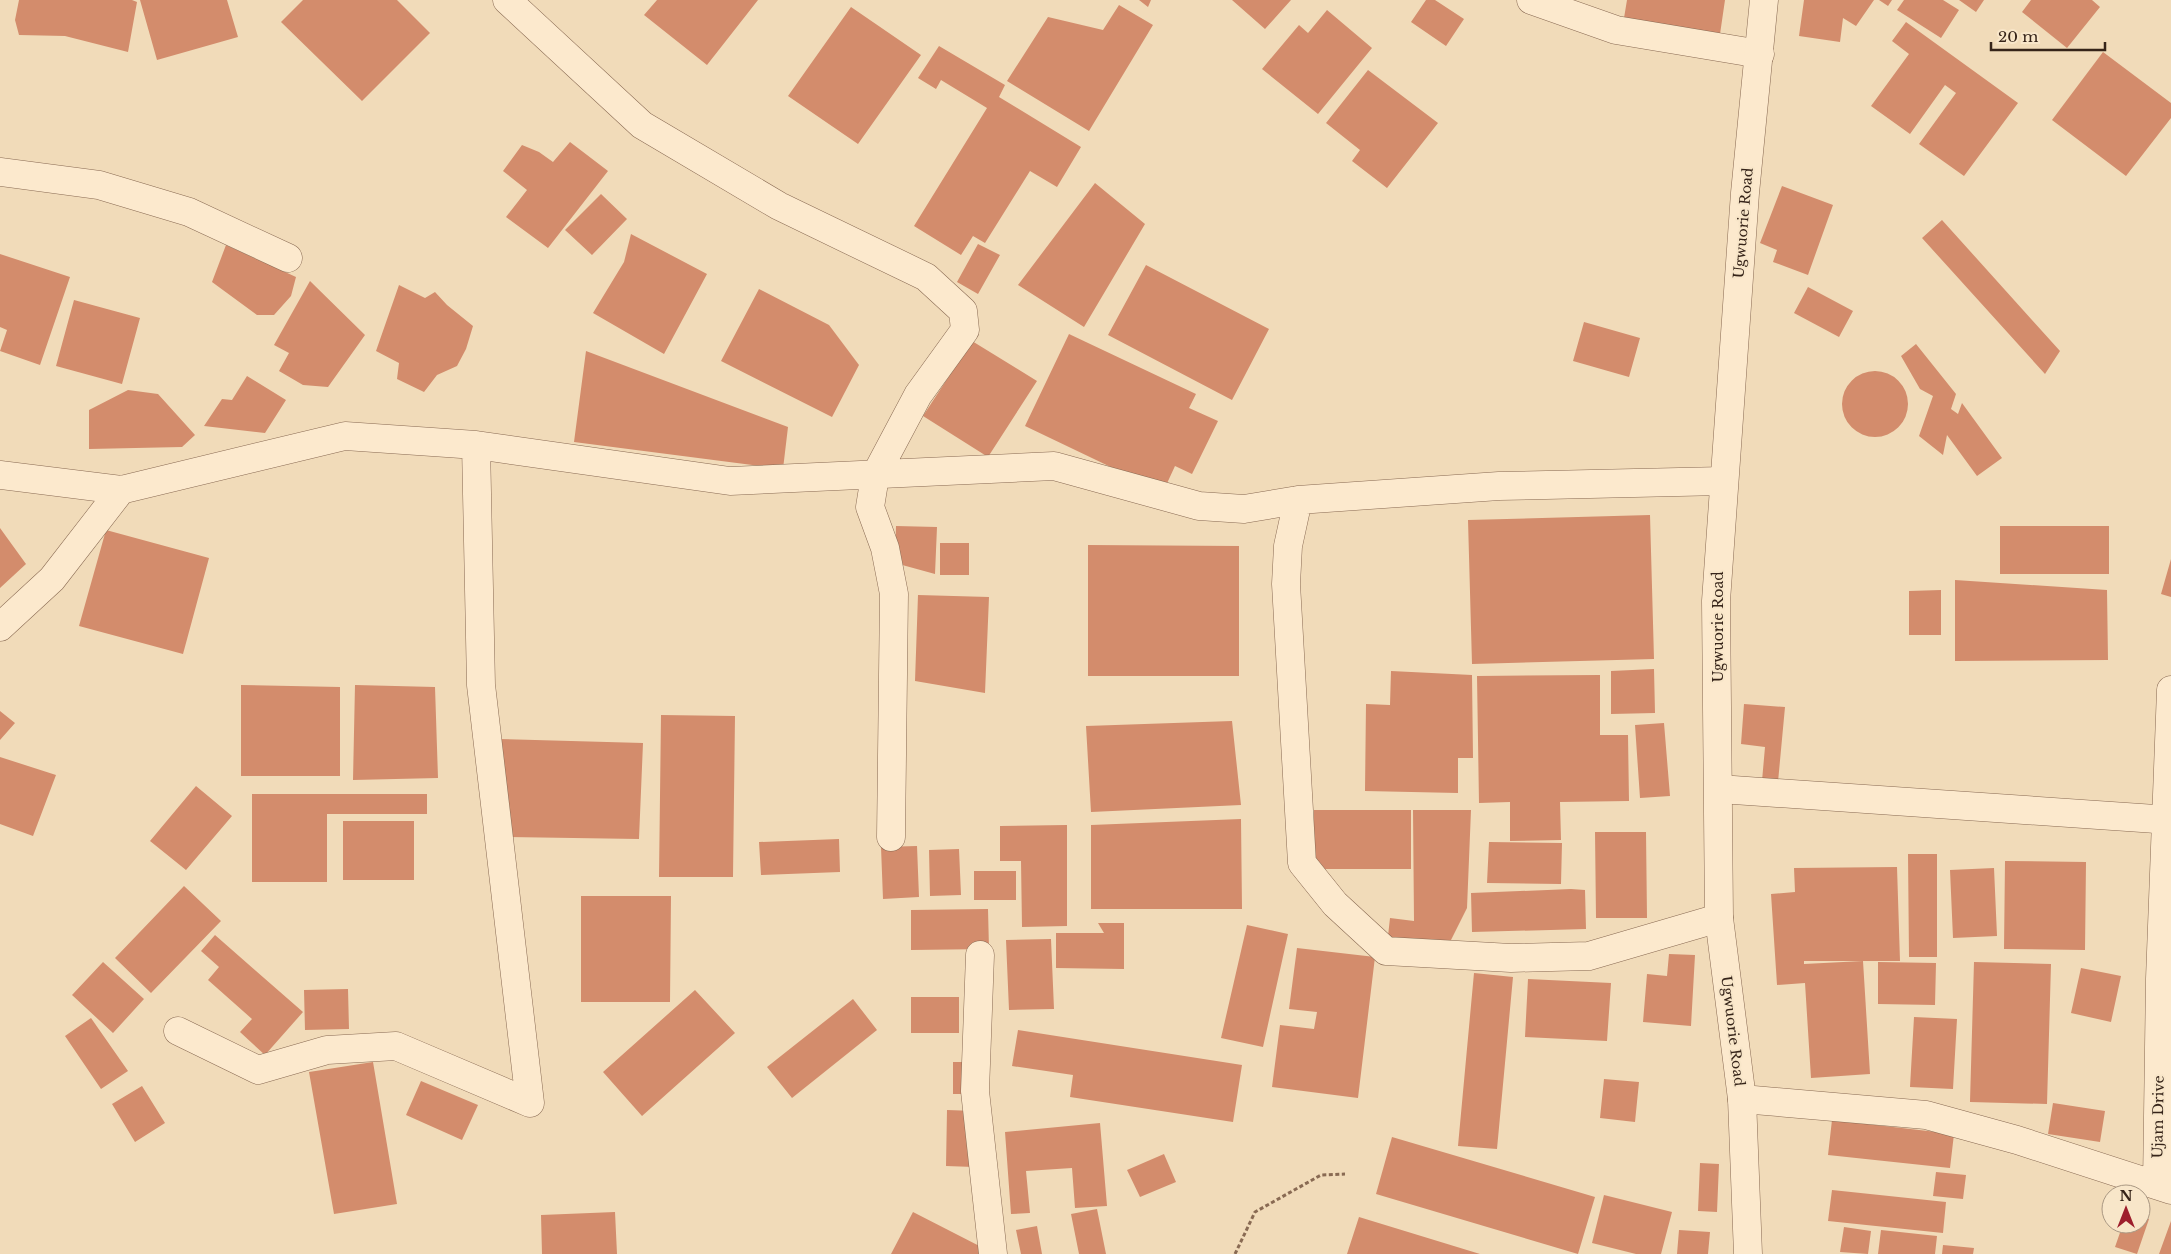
<svg xmlns="http://www.w3.org/2000/svg" width="2171" height="1254" font-family="'Libre Baskerville',serif">
<style>
.building{fill:#d38c6c}
.lines{fill:none;stroke-linecap:round;stroke-linejoin:round}
.minor-casing{stroke:#896a53;stroke-width:29}
.tertiary-casing{stroke:#896a53;stroke-width:29}
.path{stroke:#896a53;stroke-width:3;stroke-dasharray:4 2.5;stroke-linecap:butt}
.minor{stroke:#fce9cd;stroke-width:28}
.tertiary{stroke:#fce9cd;stroke-width:28}
.labels{text-anchor:middle;stroke-width:4;stroke-linejoin:round;paint-order:stroke}
.street-label{font-size:14px;fill:#362419;stroke:#f8e6c9}
</style>
<rect width="100%" height="100%" fill="#f1dbb9"/>
<path class="building" d="M19,0h113l5,2 -9,50 -63,-16 -46,-1 -4,-15z
M140,0h87l11,37 -81,23z
M303,0h94l33,33 -68,68 -81,-79z
M657,0h101l-51,65 -63,-50z
M1139,0h12l-3,7z
M1232,0h59l-26,29z
M1426,0h9l29,19 -18,27 -35,-24z
M1627,0h98l-6,41 -96,-17z
M1804,0h70l-18,26 -13,-8 -3,24 -41,-6z
M1879,0h13l-4,6z
M1904,0h39l16,10 -18,28 -44,-28z
M1959,0h25l-8,12z
M2031,0h61l8,7 -33,41 -45,-36z
M1119,5l34,20 -64,106 -82,-50 41,-64 55,13z
M851,7l70,48 -63,89 -70,-48z
M1327,10l45,38 -54,66 -56,-45 37,-44 9,8z
M1906,22l112,81 -54,73 -45,-32 37,-51 -11,-8 -35,49 -39,-28 38,-52 -17,-13z
M939,46l66,39 -6,12 82,50 -24,40 -27,-16 -45,72 -12,-7 -12,19 -47,-29 73,-118 -46,-28 -5,9 -18,-11z
M2103,52l68,51v15l-45,58 -74,-56z
M1368,70l70,53 -51,65 -35,-27 8,-11 -34,-27z
M570,142l38,29 -60,77 -42,-31 21,-27 -24,-19 19,-26 17,7 14,10z
M1095,183l50,41 -61,103 -66,-42z
M1782,186l51,19 -25,70 -35,-13 4,-12 -17,-7z
M601,194l26,25 -35,36 -27,-25z
M1942,220l118,131 -15,23 -123,-136z
M631,234l76,40 -43,80 -71,-41 31,-51z
M978,244l22,11 -22,39 -21,-12z
M226,245l70,32 -5,19 -17,19h-17l-45,-33z
M0,254l70,23 -30,88 -40,-14 7,-21 -7,-3z
M1146,265l123,64 -37,71 -124,-65z
M310,281l55,54 -37,52 -25,-2 -24,-14 10,-18 -15,-8z
M399,285l26,13 10,-6 12,13 26,21 -7,23 -9,17 -20,9 -13,17 -27,-13 2,-16 -23,-12z
M1808,287l45,24 -14,26 -45,-24z
M759,289l70,36 30,40 -27,52 -111,-56z
M74,300l66,18 -18,66 -66,-18z
M1584,322l56,16 -11,39 -56,-16z
M1069,334l127,60 -7,14 29,13 -26,53 -17,-8 -12,26 -138,-66z
M972,341l65,40 -49,76 -65,-41z
M1916,344l40,50 -5,15 7,5 4,-11 40,55 -25,18 -30,-41 -4,20 -24,-19 14,-40 -13,-7 -19,-33z
M586,351l202,76 -5,42 -209,-27z
M1842 404a33 33 0 1 1 66 0a33 33 0 1 1-66 0Z
M247,376l39,24 -21,33 -61,-7 18,-27 10,1z
M128,390l30,4 37,41 -13,12 -93,2v-39z
M1650,515l4,144 -182,5 -4,-144z
M896,526l41,1 -2,47 -40,-11z
M2000,526h109v48h-109z
M0,528l26,36 -26,24z
M106,530l103,28 -26,96 -104,-28z
M940,543h29v32h-29z
M1088,545l151,1v130h-151z
M2171,559v38l-10,-3z
M1955,580l152,10 1,70 -153,1z
M1941,590v45h-32v-44z
M918,595l71,2 -4,96 -70,-12z
M1654,669l1,44 -44,1v-43z
M1391,671l81,4 1,83h-15v35l-93,-2 1,-87 24,1z
M1600,675v60h28l1,66 -69,1 1,38 -51,1v-39l-31,1 -2,-127z
M241,685l99,2v89h-99z
M355,685l80,2 3,91 -85,2z
M1744,704l41,3 -7,75 -16,-1 3,-34 -24,-3z
M0,711l15,12 -15,17z
M661,715l74,1 -2,161h-74z
M1232,721l9,84 -150,7 -5,-86z
M1664,723l6,73 -30,2 -5,-73z
M498,739l145,4 -4,96 -137,-2z
M0,757l56,18 -23,61 -33,-12z
M196,786l36,30 -46,54 -36,-29z
M252,794h175v20h-100v68h-75z
M1314,810h97v59h-97z
M1413,810h58l-4,98 -19,38 -61,-1 3,-27 24,3z
M1241,819l1,90h-151v-84z
M343,821h71v59h-71z
M1067,825v101l-45,1 -1,-66h-21v-35z
M1595,832h51l1,86h-51z
M839,839l1,33 -79,3 -2,-33z
M1489,842l73,1 -1,41 -74,-1z
M917,846l2,51 -36,2 -2,-52z
M959,849l2,46 -31,1 -1,-46z
M1908,854h29v103h-28z
M2005,861l81,1 -1,88 -81,-1z
M1897,867l3,94h-96v3l59,-3 7,113 -59,4 -6,-95 -28,2 -6,-91 24,-2 -1,-24z
M1994,868l3,68 -44,2 -3,-68z
M974,871h42v29h-42z
M184,886l37,35 -70,72 -36,-35z
M1571,889l14,1 1,39 -114,3 -1,-39z
M581,896h90l-1,106h-89z
M988,909l1,40 -78,1v-40z
M1098,923h26v46l-68,-1v-35h48z
M1247,925l41,9 -25,113 -42,-9z
M215,935l88,77 -38,43 -25,-23 12,-13 -44,-39 11,-13 -18,-16z
M1051,939l3,70 -45,1 -3,-70z
M1297,948l78,9 -17,141 -86,-11 8,-62 34,4 3,-17 -28,-3z
M1669,954l26,1 -4,71 -48,-4 4,-48 20,2z
M103,962l41,37 -31,34 -41,-38z
M1878,962l58,1 -1,42 -57,-1z
M1974,962l77,2 -4,140 -77,-2z
M2081,968l40,8 -10,46 -40,-9z
M1474,973l39,4 -16,172 -39,-3z
M1528,979l83,4 -4,58 -82,-4z
M348,989l1,40 -44,1 -1,-40z
M695,990l40,43 -93,83 -39,-44z
M911,997h48v36h-48z
M853,999l24,31 -85,68 -25,-31z
M1914,1017l43,2 -4,70 -43,-2z
M91,1018l37,53 -27,18 -36,-53z
M1018,1030l224,35 -9,57 -163,-25 3,-22 -61,-9z
M373,1062l24,142 -63,10 -25,-142z
M953,1062h20v32h-20z
M1604,1079l35,3 -4,40 -35,-4z
M421,1081l57,24 -16,35 -56,-25z
M142,1086l23,37 -30,19 -23,-38z
M2053,1103l52,8 -5,31 -52,-8z
M947,1110l28,1 -1,56 -28,-1z
M1832,1120l122,14 -4,34 -122,-13z
M1100,1123l7,83 -32,2 -3,-40 -46,3 4,42 -19,1 -6,-82z
M1392,1137l203,60 -17,57 -202,-60z
M1164,1154l12,28 -36,15 -13,-27z
M1700,1163l19,1 -2,48 -19,-1z
M1936,1172l30,3 -3,24 -30,-3z
M1832,1190l114,12 -3,31 -115,-12z
M1604,1195l68,17 -11,42h-25l-44,-11z
M1097,1209l9,45h-27l-8,-40z
M615,1212l2,42h-75l-1,-39z
M913,1212l82,42h-104z
M2141,1216l8,3 -12,35 -22,-7 8,-23h18z
M1359,1217l121,37h-133z
M2171,1221v33h-12z
M1037,1226l5,28h-21l-5,-24z
M1844,1227l27,4 -3,23 -28,-2z
M1679,1230l31,2 -2,22h-31z
M1881,1230l56,6 -2,18h-57z
M1943,1245l31,3 -1,6h-31z"/>
<g class="lines">
<defs>
<path id="minor" d="M507,0l135,125 137,81 147,71 37,34 2,19 -47,65 -43,81 -5,31 15,41 9,46 -3,243
M1531,0l85,30 144,24
M0,172l99,13 90,27 99,46
M0,475l121,15 224,-54 131,9 254,36 324,-15 145,40 45,3 54,-9 201,-14 224,-5
M1298,500l-10,46 -2,38 16,279 33,41 51,47 125,7 78,-2 130,-38
M0,627l52,-48 69,-89
M1719,789l452,31
M980,955l-5,136 18,163
M178,1031l80,39 69,-20 69,-4 134,57 -49,-418 -5,-240
M1742,1099l184,16 91,25 154,50
M2157,1185l3,-206 11,-289"/>
<path id="tertiary" d="M1748,1254l-6,-155 -23,-181 -3,-317 29,-408 19,-193"/>
</defs>
<use href="#minor" class="minor-casing"/>
<use href="#tertiary" class="tertiary-casing"/>
<path class="path" d="M1235,1254l20,-42 66,-37 24,-1"/>
<use href="#minor" class="minor"/>
<use href="#tertiary" class="tertiary"/>
</g>
<g class="labels">
<g class="street-label">
<text transform="translate(1743 223) rotate(-85)" y="5">Ugwuorie Road</text>
<text transform="translate(1718 627) rotate(-90)" y="5">Ugwuorie Road</text>
<text transform="translate(1733 1031) rotate(83)" y="5">Ugwuorie Road</text>
<text transform="translate(2158 1117) rotate(-89)" y="5">Ujam Drive</text>
</g>
</g>
<g transform="translate(2126 1209)"><circle r="24" fill="#f8e6c9" stroke="#aa9883"/>
<path d="M0-4L9 19L0 12L-9 19Z" fill="#9d1e2c"/>
<text y="-8" font-size="14" font-weight="bold" text-anchor="middle" fill="#362419">N</text>
</g>
<path d="M1991 42v8h114v-8" fill="none" stroke="#362419" stroke-width="2.5"/>
<text x="1998" y="42" font-size="15" fill="#362419" stroke="#f8e6c9" stroke-width="4" paint-order="stroke">20 m</text>
</svg>
